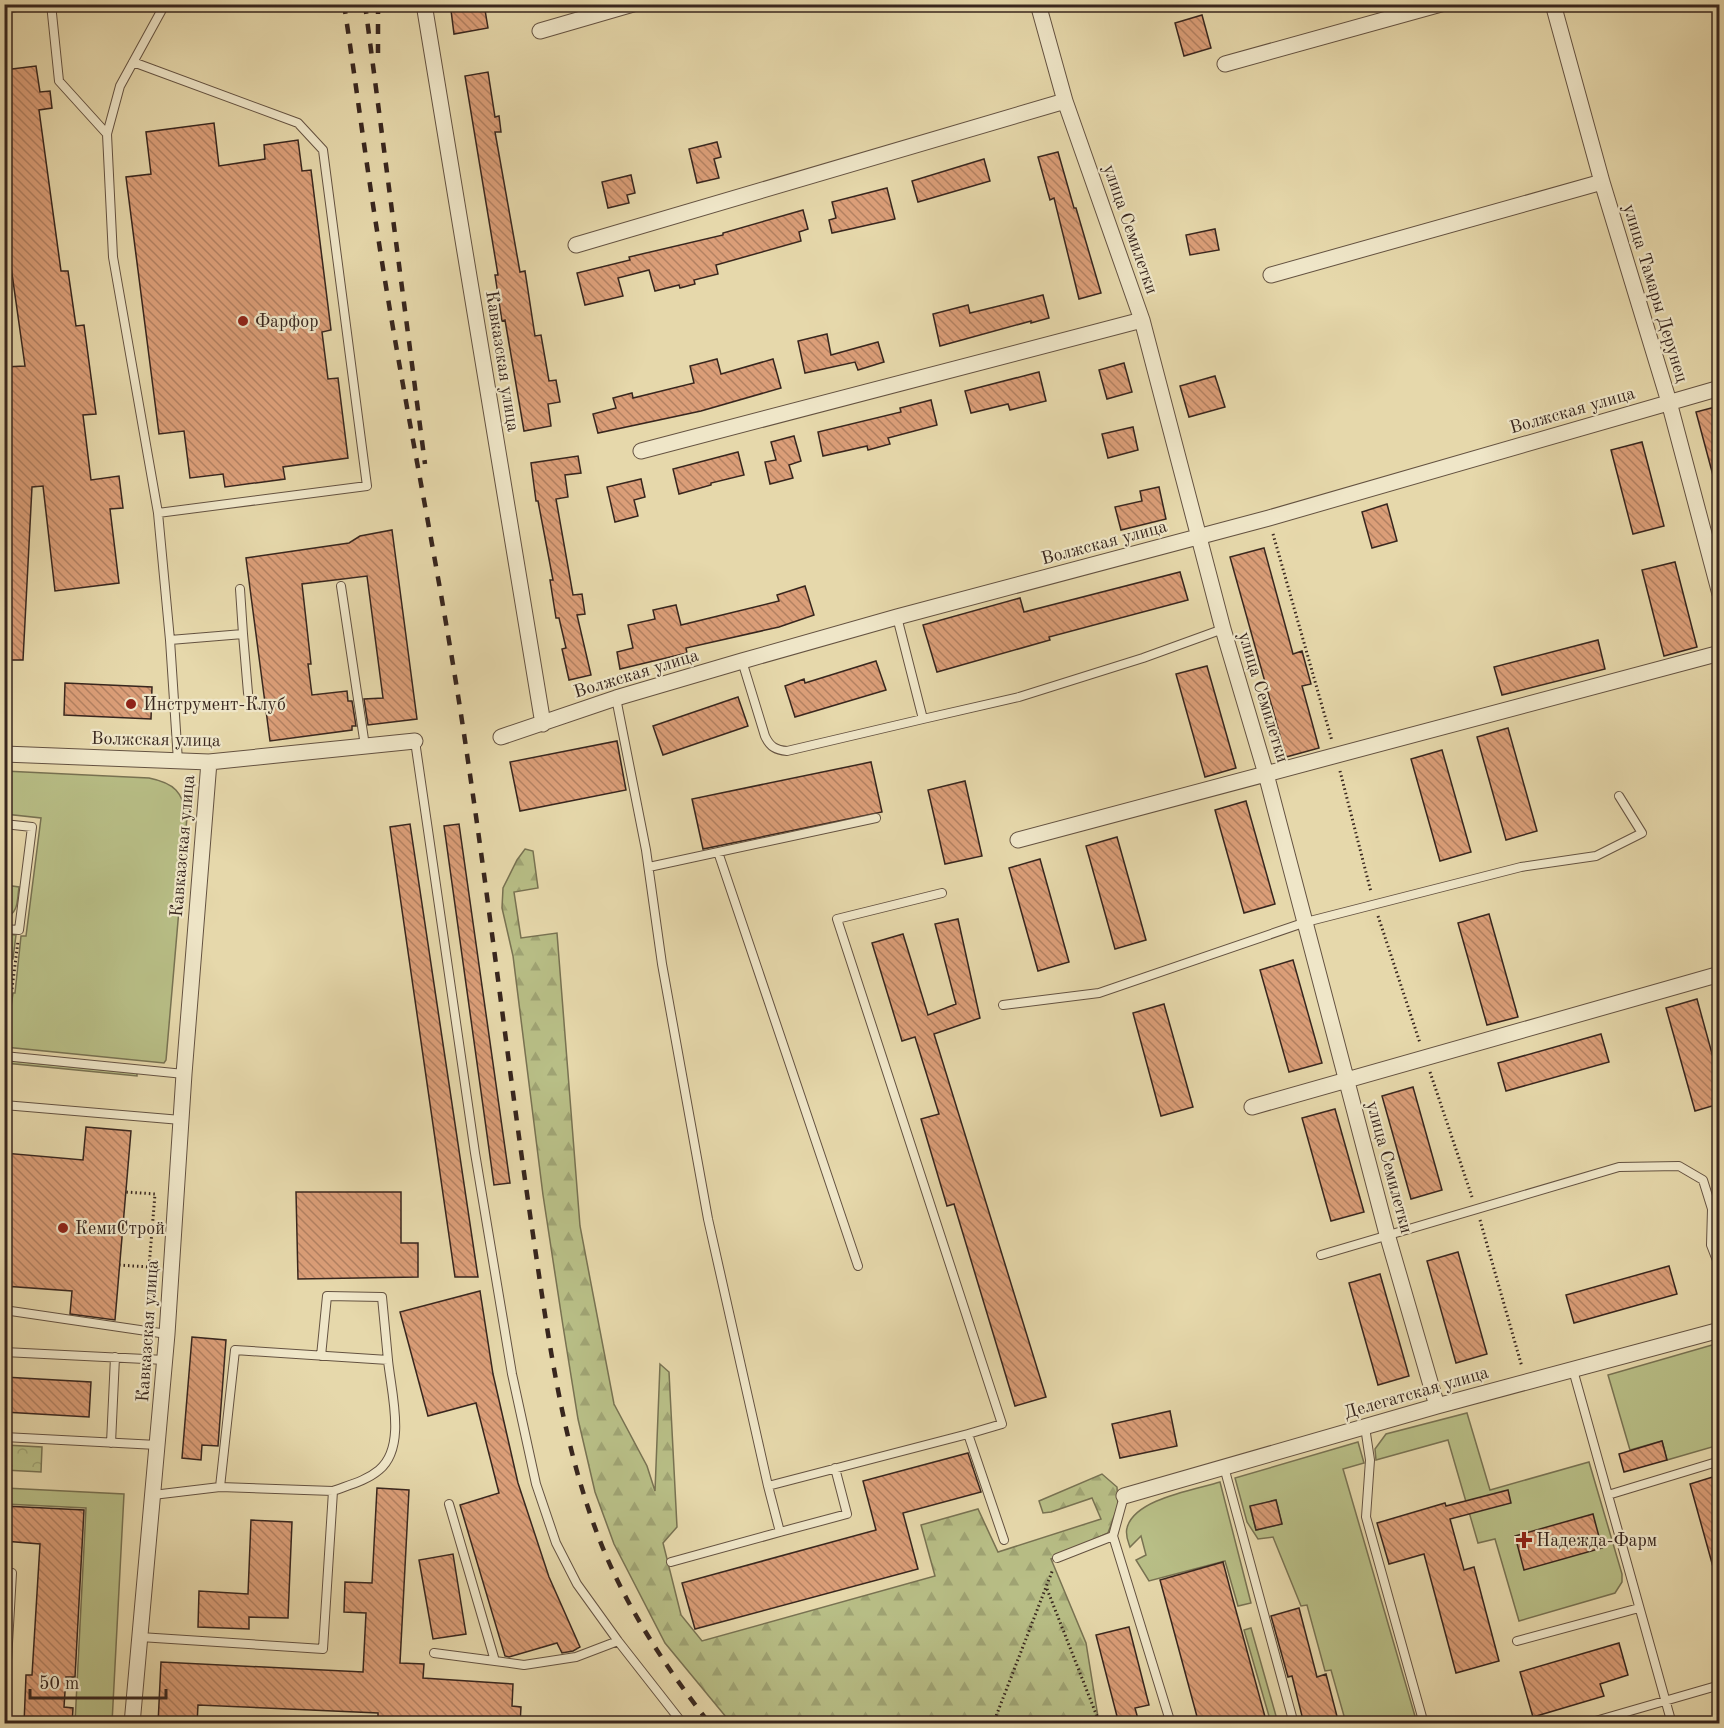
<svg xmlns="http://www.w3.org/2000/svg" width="1724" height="1728" font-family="'Old Standard TT',serif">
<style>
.green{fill:#b8be86;stroke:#787252;stroke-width:1.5;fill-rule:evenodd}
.forest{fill:url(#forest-firs);stroke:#787252;stroke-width:1.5}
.park{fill:url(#park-crowns);stroke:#787252;stroke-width:1.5}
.building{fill:url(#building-back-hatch);stroke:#38261e;stroke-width:1.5}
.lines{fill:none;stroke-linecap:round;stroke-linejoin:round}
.lane-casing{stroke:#645241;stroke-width:10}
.street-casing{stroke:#645241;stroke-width:17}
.path{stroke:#38261e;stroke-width:3;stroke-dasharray:1.5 3;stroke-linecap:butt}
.lane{stroke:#efe6c8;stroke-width:8}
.street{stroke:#efe6c8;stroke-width:15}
.rail{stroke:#38261e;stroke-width:4.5;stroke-dasharray:10 10;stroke-linecap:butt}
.poi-dot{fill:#8f2418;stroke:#efe6c8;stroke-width:2}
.labels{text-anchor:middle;stroke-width:4.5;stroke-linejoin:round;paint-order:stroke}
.street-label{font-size:18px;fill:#38261e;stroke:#efe6c8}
.poi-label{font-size:18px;fill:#38261e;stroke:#efe6c8;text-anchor:start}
</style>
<defs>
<pattern id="forest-firs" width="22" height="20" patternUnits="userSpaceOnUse" patternTransform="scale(1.5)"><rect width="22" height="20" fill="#b8be86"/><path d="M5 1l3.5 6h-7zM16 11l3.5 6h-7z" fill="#9fa373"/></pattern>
<pattern id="park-crowns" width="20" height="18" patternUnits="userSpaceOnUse" patternTransform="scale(1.5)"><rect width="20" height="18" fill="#b8be86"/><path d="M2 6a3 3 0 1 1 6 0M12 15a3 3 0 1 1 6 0" fill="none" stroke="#9fa373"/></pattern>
<pattern id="building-back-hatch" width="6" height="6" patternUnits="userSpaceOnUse" patternTransform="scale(1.5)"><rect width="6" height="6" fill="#db9e78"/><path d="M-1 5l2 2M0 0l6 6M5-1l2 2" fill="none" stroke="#b38162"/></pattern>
</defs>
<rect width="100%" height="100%" fill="#e6d8ab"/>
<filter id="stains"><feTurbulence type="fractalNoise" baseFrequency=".00333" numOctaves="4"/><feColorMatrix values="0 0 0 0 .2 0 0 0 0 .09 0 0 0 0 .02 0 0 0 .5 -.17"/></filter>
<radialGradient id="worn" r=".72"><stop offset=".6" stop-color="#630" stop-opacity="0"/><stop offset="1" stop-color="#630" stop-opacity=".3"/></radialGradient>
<path class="green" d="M4,771l145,7c25,5 34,14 38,39l-21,243 -2,3 -159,-16v-40h6l2,-14h2l6,-57h5l15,-118 -36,-4z
M5,885l14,2c-2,13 0,26 -14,31z
M5,934l11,1 -3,24 -8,-1z
M4,1060l133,13v3l-132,-13z
M1719,1343v102l-52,15 -5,-19 -32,9 -22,-75z
M1467,1413l23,77 99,-28 33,112v8l-7,11 -96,28 -24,-82 -17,4 -30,-103 -72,20 -1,-11 11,-15z
M1358,1442l6,21 -21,6 74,254h-71l-15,-53 -6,1 -18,-66 -6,1 -28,-69 -15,2 -11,-17 -12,-44zM1276,1500l6,24 -26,6 -6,-23z
M1220,1482l31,121 -13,3 -13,-45 -76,20 -13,-21 10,-5 -5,-19 -11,11c-2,-6 -5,-12 -3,-19 7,-29 67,-38 93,-46z
M5,1488l119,6 -12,229h-37l11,-215 -81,-4z
M1251,1628l27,95h-7l-27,-93z"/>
<path class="forest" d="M525,849l8,2 5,37 -24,4 7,46 36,-5 23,293 34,178 33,62 8,25 5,-127 9,8 8,155 -14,16 18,72 21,26 233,-65 -14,-51 57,-16 20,43 103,-33 -9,-21 -41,14 -8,1 -4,-12 63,-27 15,13 1,19 -10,27 -57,26 35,84 13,80h-368l-66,-80 -51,-99 -19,-52 -17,-73 -15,-93 -20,-131 -30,-239 -11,-48 1,-20 14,-28z"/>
<path class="park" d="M5,1445l37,2 -1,25 -36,-2z"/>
<path class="building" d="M484,4l4,24 -34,6 -3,-24z
M1202,15l9,33 -27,8 -9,-33z
M36,66l4,26 10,-1 2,17 -13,2 22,161h7l8,55 8,-1 12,89 -13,1 8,65 28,-4 4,32 -13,1 9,74 -64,8 -12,-105 -11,1 -9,173h-19v-293l21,-1 -21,-149v-147z
M488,72l7,45 4,-1 2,16h-6l25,140 5,-1 10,65 6,-1 8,46 7,-1 4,22 -12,2 3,22 -27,5 -19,-111 -3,1 -7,-46h3l-33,-199z
M214,123l5,43 46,-7 -1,-14 34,-5 4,31 9,-1 20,160 -9,2 6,47 10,-1 10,80 -65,9 2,12 -60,8 -2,-13 -33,4 -6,-47 -25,3 -33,-257 25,-3 -5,-42z
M717,142l4,15 -7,2 5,19 -22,5 -8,-34z
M1058,152l16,56h2l25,85 -22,6 -25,-101 -4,2 -12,-43z
M984,159l6,22 -72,21 -6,-21z
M631,175l4,18 -8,2 2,8 -21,5 -6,-26z
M887,188l8,31 -63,14 -3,-13 7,-2 -4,-16z
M803,210l5,19 -9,3 2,9 -85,24 2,9 -24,6 1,4 -15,4 -1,-3 -24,6 -6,-21 -31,8 5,18 -38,9 -8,-32 53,-13 -1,-3 94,-22v-2z
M1215,229l4,21 -29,5 -4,-20z
M1043,295l6,23 -18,5v-2l-91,25 -7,-32 35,-9 2,8z
M827,334l4,21 47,-13 6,20 -26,8 -3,-8 -50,11 -7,-32z
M717,359l4,15 52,-15 8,29 -80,23 -103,22 -5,-19 23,-6 -3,-10 19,-5 1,5 61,-15 -4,-17z
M1124,363l8,29 -25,7 -8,-29z
M1039,372l7,29 -36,9 -2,-6 -37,9 -6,-22z
M1215,376l10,31 -36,10 -9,-31z
M931,400l6,25 -49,13 2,6 -22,6 -1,-4 -44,10 -5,-24 83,-20 -1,-4z
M1719,406v77h-4l-19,-71z
M1133,427l5,23 -30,8 -6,-24z
M794,436l7,25 -12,4 4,13 -23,6 -5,-22 11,-2 -5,-18z
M1642,442l22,84 -31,8 -22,-84z
M738,452l6,23 -33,8v2l-32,9 -6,-25z
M578,456l3,17 -16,2 3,22 -12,2 17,96 9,-1 3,20 -8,1 14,60 -22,5 -7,-31 4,-1 -7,-30h-3l-6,-38h3l-15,-79h-2l-5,-38z
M641,479l4,18 -11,3 4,16 -23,6 -8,-35z
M1159,487l7,32 -45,11 -6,-23 27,-6 -2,-10z
M1387,504l10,37 -25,7 -10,-36z
M392,530l25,189 -49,6 -4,-26 19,-1 -16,-122 -65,8 9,80h-3l4,31 35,-4 1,10h4l4,25h-4v4l-82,11 -24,-183 103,-15 11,-7z
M1264,548l29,106 9,-3 9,33 -9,2 17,62 -33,9 -56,-200z
M1675,562l22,85 -33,9 -22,-86z
M1180,572l8,28 -139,37 1,3 -113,32 -14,-47 97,-27 4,14z
M805,586l9,29 -35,12 -93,21 1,5 -67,16 -3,-17 16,-4 -5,-23 27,-6 -2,-9 23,-5 5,20 98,-24 -2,-6z
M1598,640l7,29 -103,26 -8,-28z
M876,661l10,29 -91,27 -10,-31 19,-7 1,4z
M1207,666l29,102 -31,9 -29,-103z
M65,683l87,4 -1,32 -87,-4z
M738,697l10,29 -85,29 -10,-29z
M1508,728l29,103 -31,9 -29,-103z
M617,741l9,49 -106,21 -10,-49z
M1442,750l29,102 -31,9 -29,-102z
M871,762l11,50 -179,37 -11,-50z
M965,781l17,75 -37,8 -17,-74z
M1246,801l29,103 -31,9 -29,-103z
M410,824l68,453h-23l-65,-450z
M459,824l51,359 -16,2 -50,-359z
M1117,837l29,103 -31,9 -29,-103z
M1040,859l29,103 -31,9 -29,-103z
M1489,914l29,103 -31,8 -29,-102z
M958,919l22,99 -46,16 112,363 -31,9 -61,-202 -7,2 -26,-87 18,-5 -24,-77 -13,4 -30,-98 31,-9 25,81 28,-11 -21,-80z
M1293,960l29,103 -33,9 -29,-102z
M1697,999l22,80v25l-24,7 -29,-103z
M1164,1004l29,103 -32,9 -28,-103z
M1601,1034l8,28 -103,29 -8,-28z
M1413,1087l29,103 -31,9 -29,-103z
M1335,1109l29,103 -33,9 -29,-103z
M86,1127l45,4 -16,189 -45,-6 2,-23 -68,-5v-133l79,7z
M296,1192h105v51h17v34l-120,2z
M1458,1252l29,102 -31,9 -29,-102z
M1669,1266l8,28 -103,29 -8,-28z
M1380,1274l29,102 -31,9 -29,-102z
M480,1291l13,83 25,109 31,94 31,70 -7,4 -11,2 -5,-10 -48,14 -4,-1 -45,-151 39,-12 -23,-90 -48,13 -28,-104z
M192,1337l34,3 -8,106 -16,-1 -1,15 -19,-2z
M4,1377l87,5 -2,35 -85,-5z
M1170,1411l7,35 -57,12 -8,-34z
M1662,1441l5,19 -43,12 -5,-18z
M968,1453l13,39 -78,21 15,56 -223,60 -13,-46 194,-53 -13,-49z
M1719,1475v98l-4,1 -25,-90z
M377,1488l32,2 -9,173 24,1 -1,14 90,6 -1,22 9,1 -1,17h-142v-11l-180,-8 -1,19h-39l3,-62 202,10 3,-59 -22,-1 1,-30 27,1z
M1508,1490l3,13 -61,16 14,51 10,-3 25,94 -43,12 -32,-119 -35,10 -12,-41 68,-20 1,3z
M1276,1500l6,24 -26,6 -6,-24z
M4,1506l80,4 -9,167h-9l-2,30 9,1 -1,16h-48l2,-49h6l8,-131 -36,-3z
M1593,1514l9,34 -78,22 -9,-34z
M251,1520l41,2 -4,96 -39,-1v12l-51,-2 1,-36 49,3z
M453,1554l13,80 -33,5 -14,-79z
M1223,1562l9,34 35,128h-68l-30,-111 -9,-33z
M1299,1608l18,69 9,-3 13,50h-35l-12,-48 -4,1 -17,-61z
M1129,1627l20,78 -14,3 3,11 -19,5 -23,-89z
M1619,1643l9,32 -28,9 4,12 -71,21 -13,-45z"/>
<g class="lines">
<defs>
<path id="lane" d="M51,4l8,77 48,53
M165,4l-45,82 -13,48 6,123 45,256 12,127 8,121
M4,9l31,-5
M133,62l165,61 25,27 44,336 -209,27
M341,586l24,160
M897,617l26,102 96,-22 124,-39 80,-29
M243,634l5,59
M170,640l73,-6 -3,-45
M742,661l23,75c5,11 11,14 22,15l136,-32
M616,698l30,152 16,114 46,255 60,267 12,46 -109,30
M415,741l60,412 37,221 24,110 20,59 21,41 41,57 65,83
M4,824l28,3 -13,103 -15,-1
M718,852l140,414
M649,867l227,-49
M942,893l-105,26 165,505 -34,10
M1003,1005l96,-12 207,-71 215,-55 75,-11 46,-23 -23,-37
M4,1056l180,18
M4,1105l177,15
M1321,1255l298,-88 60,-1 24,14 9,29 -1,36 9,23
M4,1310l163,24
M4,1352l161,8
M321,1356l6,-60 55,1 6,63
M1573,1370l99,354
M1365,1427l5,33 -4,57 58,207
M4,1437l153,8
M111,1443l4,-86
M1224,1467l70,257
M768,1486l200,-52 36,106
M220,1487l113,4
M1608,1495l112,-34
M1124,1496l-11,40 58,188
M449,1504l46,157 29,4 52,-8 42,-16
M780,1532l67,-18 -12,-46
M1057,1558l56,-22
M4,1573h8l-8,140
M140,1637l183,12 10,-158c16,-6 33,-10 46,-21 28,-23 12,-78 9,-110l-153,-10 -15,137 -67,8
M1517,1641l122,-33
M434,1653l61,8
M1585,1724l135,-39"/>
<path id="street" d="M424,4l119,720
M1038,4l27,97 77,219 81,309 43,145 121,460 50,172
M1553,4l49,178 67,220 51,192
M540,31l93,-27
M1225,64l216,-60
M576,245l489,-144
M1271,275l331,-93
M641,451l501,-131
M501,737l115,-39 126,-37 155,-44 372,-99 451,-130
M4,754l205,8 206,-21
M1018,840l702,-187
M1252,1107l468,-133
M1124,1496l313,-90 283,-76
M132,1724l35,-390 17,-260 25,-312"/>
</defs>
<use href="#lane" class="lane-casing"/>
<use href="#street" class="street-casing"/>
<path class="path" d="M1273,534l59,207
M1340,771l31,121
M1378,916l42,127
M12,989l6,-48
M1430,1072l42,125
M1480,1220l42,147
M119,1265l30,2 6,-73 -29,-2
M1047,1589l53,135
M993,1724l60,-155"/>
<use href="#lane" class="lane"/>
<use href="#street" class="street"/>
<path class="rail" d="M344,4c12,80 22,159 35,239 27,173 64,344 89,518 23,155 41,312 64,467 16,106 29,213 68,313 26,66 66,127 110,183
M365,4l60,460
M378,4v49"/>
</g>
<g class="poi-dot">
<circle cx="243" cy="321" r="6"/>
<circle cx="131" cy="704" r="6"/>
<circle cx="63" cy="1228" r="6"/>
<path d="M1521 1531h6v6h6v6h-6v6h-6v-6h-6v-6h6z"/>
</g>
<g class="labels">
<g class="street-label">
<text transform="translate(1131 229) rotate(71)" y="6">улица Семилетки</text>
<text transform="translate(1656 293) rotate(73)" y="6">улица Тамары Дерунец</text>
<text transform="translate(503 361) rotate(81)" y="6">Кавказская улица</text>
<text transform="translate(1572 410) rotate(-16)" y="6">Волжская улица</text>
<text transform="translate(1104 542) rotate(-15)" y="6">Волжская улица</text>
<text transform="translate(636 673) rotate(-17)" y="6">Волжская улица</text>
<text transform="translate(1264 697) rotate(73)" y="6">улица Семилетки</text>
<text transform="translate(156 739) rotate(1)" y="6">Волжская улица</text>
<text transform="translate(182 846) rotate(-85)" y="6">Кавказская улица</text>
<text transform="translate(1390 1167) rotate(75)" y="6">улица Семилетки</text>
<text transform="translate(147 1331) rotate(-86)" y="6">Кавказская улица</text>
<text transform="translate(1416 1392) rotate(-16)" y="6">Делегатская улица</text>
</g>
<g class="poi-label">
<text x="255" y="327">Фарфор</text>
<text x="143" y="710">Инструмент-Клуб</text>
<text x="75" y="1234">КемиСтрой</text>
<text x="1536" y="1546">Надежда-Фарм</text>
</g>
</g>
<rect width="1724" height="1728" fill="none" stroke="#e6d8ab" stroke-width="24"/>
<rect x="6" y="6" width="1712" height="1716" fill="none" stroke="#38261e" stroke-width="3"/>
<rect x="12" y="12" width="1700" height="1704" fill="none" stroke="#38261e" stroke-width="1.5"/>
<path d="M30 1689v9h136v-9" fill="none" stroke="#38261e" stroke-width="3"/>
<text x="39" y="1689" font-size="18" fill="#38261e" stroke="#efe6c8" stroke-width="4.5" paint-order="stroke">50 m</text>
<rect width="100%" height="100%" filter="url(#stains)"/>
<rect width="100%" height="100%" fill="url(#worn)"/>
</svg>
